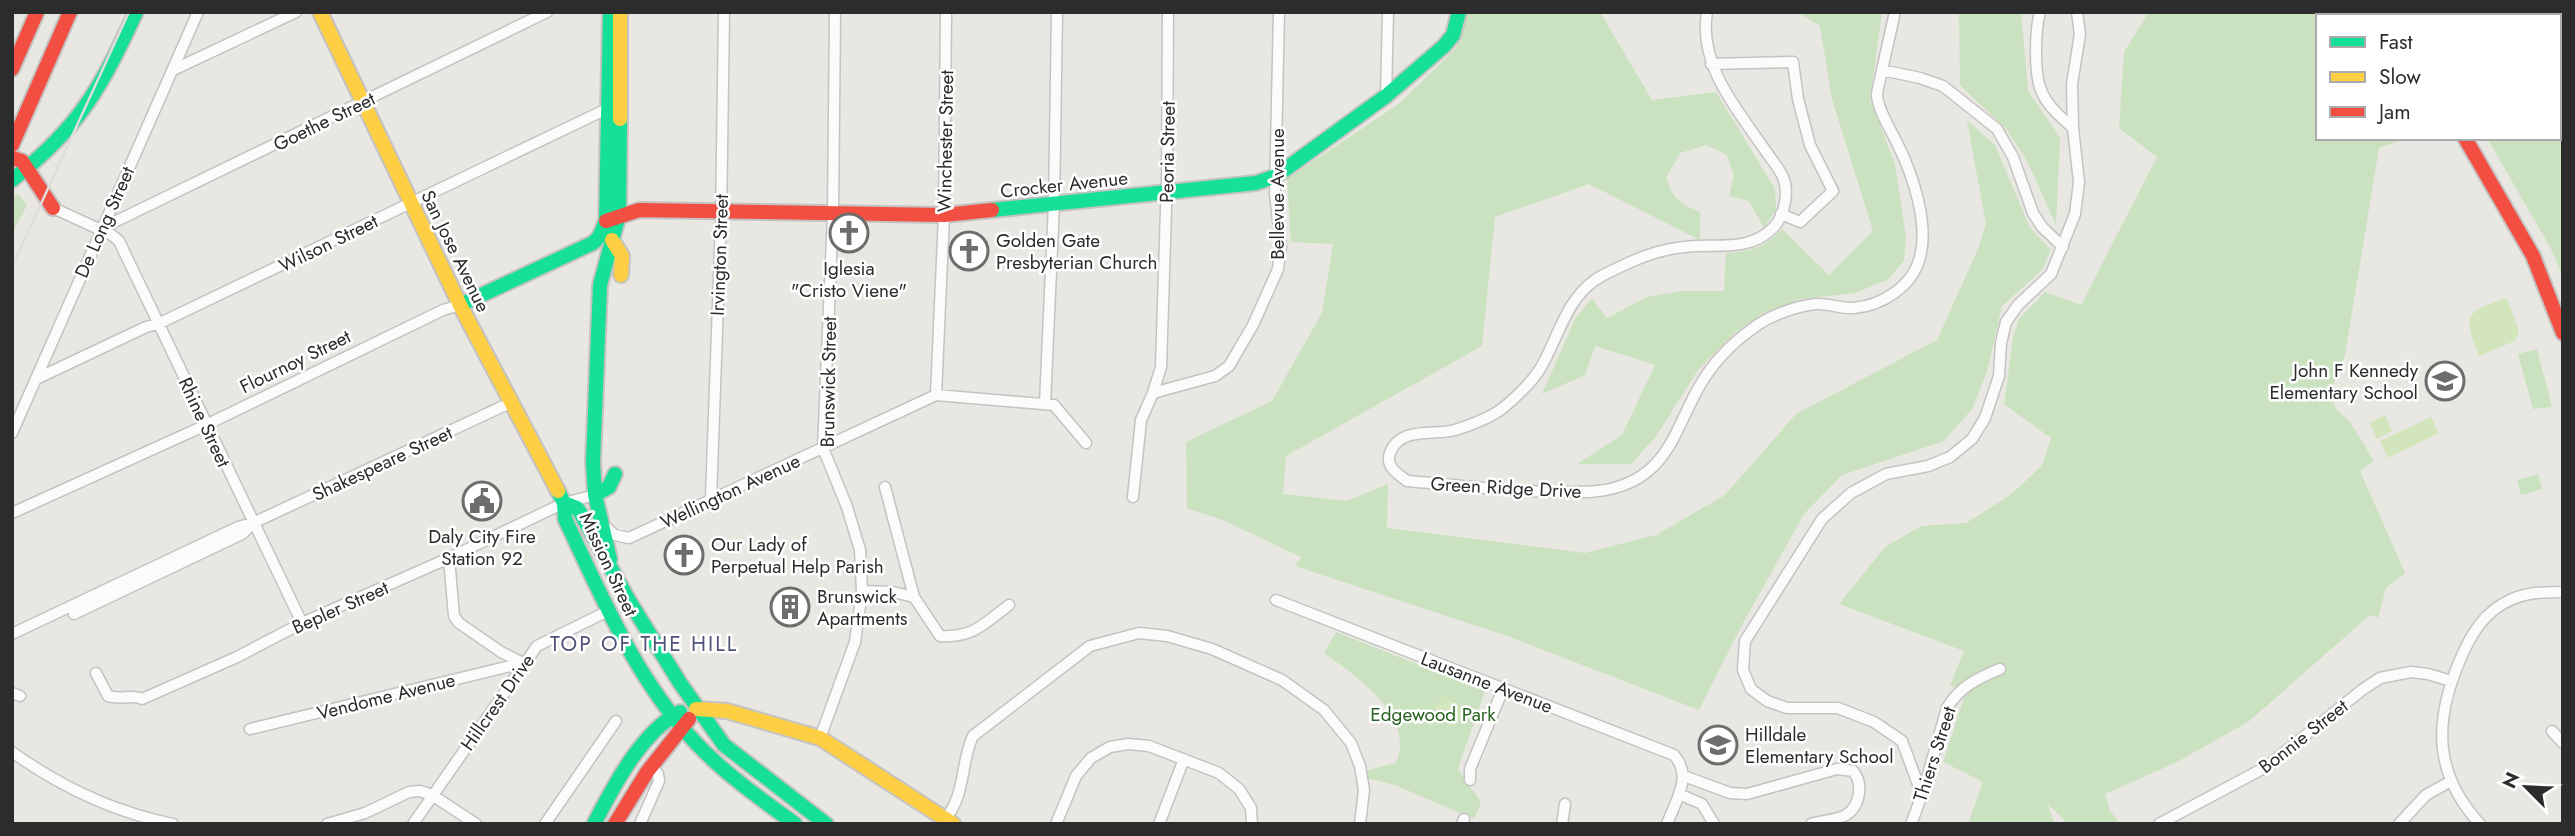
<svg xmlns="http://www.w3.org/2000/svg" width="2575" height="836" font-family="Jost,sans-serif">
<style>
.green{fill:#cae2bf}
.pitch{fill:#d2e5bd}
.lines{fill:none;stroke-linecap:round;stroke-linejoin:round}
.street-casing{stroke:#c4c3c2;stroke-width:13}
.fast-casing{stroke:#c4c3c2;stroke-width:18}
.slow-casing{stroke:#c4c3c2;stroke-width:18}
.jam-casing{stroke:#c4c3c2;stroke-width:18}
.street{stroke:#fcfbfb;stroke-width:10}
.fast{stroke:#16e098;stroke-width:14}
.slow{stroke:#ffcf43;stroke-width:14}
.jam{stroke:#f24e42;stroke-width:14}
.rail{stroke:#dededf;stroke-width:2.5}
.labels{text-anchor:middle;stroke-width:5;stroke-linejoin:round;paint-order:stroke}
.street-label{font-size:19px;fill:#2c2c2c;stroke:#fff}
.poi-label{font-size:19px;fill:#2c2c2c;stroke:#fff;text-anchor:start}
.park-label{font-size:19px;fill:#296222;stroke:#fff}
.neighbourhood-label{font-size:21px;letter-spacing:2px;fill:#505378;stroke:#fff}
</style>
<rect width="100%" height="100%" fill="#e9e7e2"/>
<path class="green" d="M1467,12h133l52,88 64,-8 59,97 1,21 -12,18 -15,-27 -20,-5 5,-20 -7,-21 -21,-10 -26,8 -14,25c8,21 12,25 34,34v28l-111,-56 -94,33 -13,129 -196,110 -3,38 64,7 41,-17 -1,44 198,25 71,-18 69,-40 71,-81 141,-74 41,-91 8,-25 -19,-104 28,25 35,83 21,22 -9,20 -40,36 -15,66 -15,37 -28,32 -102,34 -38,39 -61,109 -44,87 -192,-74 -212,-70 6,-9 -76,-36 -38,-13 -1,-66 86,-41 50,-88 11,-69 -42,-2 -4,-63 113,-76 56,-55z
M1797,12h85l-12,87 25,65 11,74 -2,23 -17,19 -32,13 -54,6 -38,14 -27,19 -38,38 -41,65 -26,29h-54l45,-29 33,-70 -60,-19 -10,29 -43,19 34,-77 16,-18 15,19 40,-21 35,-6h42l2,-38c23,-1 41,-6 56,-24l47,46 44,-44 -41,-132 -12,-73z
M1959,12h62l7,79 32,47 -4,87 -28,-62 -20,-32 -48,-46z
M2149,12h217l2,4h-50v122h90l-29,10 -34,207 -15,38 6,16 14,13 24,39 -14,10 45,102 -19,15 -8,30 -8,-3 -122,107 -73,41 -70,31 5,17 11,13h-56v-3l-18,-18 8,21h-87l15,-42 -40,-20 23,-70 -16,-7 14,-34 -125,-47 46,-57 36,-21 45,-3 43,-27 33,-30 9,-28 -47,-34 9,-67 6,-18 26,-27 36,13 76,-148 -38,-29 5,-76z
M2409,12h154v265l-13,-30 -63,-109h72v-122h-148z
M18,194l9,11 -15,29v-36z
M2537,349l15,58 -19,2 -15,-55z
M2538,474l4,15 -21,6 -4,-15z
M1336,632l149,59 -27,77c7,14 16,22 23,35l-7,16 -79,-34 -28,-7 -3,-7 32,-8c20,-47 -40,-87 -72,-110z"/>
<path class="pitch" d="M2507,298l12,33 -4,10 -36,15c-17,-42 -13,-45 28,-58z
M2385,415l7,16 -15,8 -7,-16z
M2431,417l8,16 -51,25 -8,-17z
M1443,695l22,16 -10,13 -21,-16z"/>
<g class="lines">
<defs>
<path id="street" d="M1707,12c-9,53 30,97 58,138 6,9 14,18 18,27 6,14 2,38 -9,50 -25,26 -57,16 -90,20 -22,2 -41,9 -60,18 -10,5 -20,9 -29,15 -30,21 -37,59 -55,89 -9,14 -25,29 -37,39 -13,10 -32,17 -48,22 -22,6 -55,-4 -65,23 -5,14 8,21 17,28 51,4 103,11 154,11 17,0 36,1 53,-4 54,-14 61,-59 85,-101 13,-23 32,-43 53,-58 16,-13 44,-23 64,-25 12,-1 25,5 37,4 29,-2 60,-22 67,-51 9,-33 -7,-82 -22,-112 -7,-15 -19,-33 -21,-49 0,-8 4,-18 5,-26
M1895,12l-13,58 38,8 23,8 54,43 16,28 20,56 9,14 21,20
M2040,12c-5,18 -6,61 1,78 6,16 20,27 32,38
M1711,64l82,-2 5,37 12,46 23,46 -33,31 -19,-8
M173,70l123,-58
M1386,96l2,-84
M53,208l59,27 7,6 183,382
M100,229l447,-217
M36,379l110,-52 12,-3 455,-218
M1153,393l62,-17 14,-10 24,-41 25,-56 3,-23 -6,-52 4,-182
M936,395l8,-180 2,-203
M1045,404l9,-200 3,-192
M12,433l186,-421
M885,487l29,110
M1133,497l8,-77 12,-27 8,-26 6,-189 1,-166
M711,498l10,-277 3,-209
M12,513l194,-88 237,-115 17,-5
M602,524l13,11 14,3 307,-143 118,10 32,38
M449,558l5,58 5,7 42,29 22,11
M862,591l31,1 21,5 26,39c33,2 44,-12 69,-31
M1276,600l398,155c19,21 2,45 -7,69
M74,614l168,-80 10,-10
M12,634l226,-107 15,-4 259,-121
M96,673l12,23c12,4 25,-2 34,3l95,-42 65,-34 147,-65 115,-55 31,-8
M12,693l8,3
M250,729l273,-66
M2552,731l11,12
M820,738l35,-96 7,-51 -2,-41 -13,-43 -24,-59 10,-234 2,-202
M12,752c49,35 101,60 161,72
M1684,776l46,17 17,1 90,-25 16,2c11,13 7,37 -9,45 -9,4 -23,5 -33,8
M1470,780v-11l33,-80
M1679,794l23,10 12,20
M1922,795l-20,-54 -28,-19 -36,-14h-51l-20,-7 -16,-12 -8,-19 2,-29 77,-122 29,-26 35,-19 42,-8 22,-9 22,-18 13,-21 14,-42 2,-33 5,-21 12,-17 33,-31 24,-60 4,-32 -6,-54 -1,-44 8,-50 -3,-22
M945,819c21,-24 15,-55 28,-83l117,-90 49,-13 28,3 45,13 70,31 42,30 27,33 9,23 4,24 -4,34
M327,824l38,-11 44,-21 11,-1 12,4 44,29
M413,824l124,-178 71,-35
M545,824l71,-103
M640,824l19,-43 -1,-7 -6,-8
M1056,824l20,-48 15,-18 19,-11 18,-3 21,2 70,27 20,16 12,19 1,16
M1159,824l25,-65
M1462,824l2,-5
M1562,824l3,-20
M1911,824l11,-29 25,-87c12,-21 31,-30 53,-39
M2159,824l107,-57 96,-77 18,-12 31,-6 17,2 23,7
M2399,824l27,-29 25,-14
M2480,824c-47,-51 -46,-103 -20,-164 11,-26 24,-48 50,-60 17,-8 35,-8 53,-8"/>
<path id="fast" d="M12,180c67,-52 89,-92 124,-168
M992,210l264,-27 20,-7 110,-80 58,-50 9,-11 6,-23
M460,305l133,-62 6,-6 7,-16 4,-209
M558,491l6,12 1,16c37,78 71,161 131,224 29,31 65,56 99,81
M595,495l14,-8 6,-13
M564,503l13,5 4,6 47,85 52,84 44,62 102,79
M610,559l-15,-64 -2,-33 7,-177 19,-70 1,-96
M594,824c19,-37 48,-93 86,-112"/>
<path id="slow" d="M320,12l140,293 98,186
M620,12v107
M2386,12l2,4
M612,240l10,16 -1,19
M696,709l31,2 93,27 133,86"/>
<path id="jam" d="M12,69l25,-57
M2465,138l68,118 30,77
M12,145l58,-133
M12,158l10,3 31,47
M606,221l33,-11 305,5 48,-5
M615,824l32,-52 42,-53"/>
</defs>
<use href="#street" class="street-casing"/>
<use href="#fast" class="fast-casing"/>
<use href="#slow" class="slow-casing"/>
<use href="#jam" class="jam-casing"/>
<use href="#street" class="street"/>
<use href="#fast" class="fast"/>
<use href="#slow" class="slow"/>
<use href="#jam" class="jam"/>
<path class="rail" d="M12,267l117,-255"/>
</g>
<defs>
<symbol id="church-ring" viewBox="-11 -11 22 22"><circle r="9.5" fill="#fff" stroke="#6e6d6c" stroke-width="1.5"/><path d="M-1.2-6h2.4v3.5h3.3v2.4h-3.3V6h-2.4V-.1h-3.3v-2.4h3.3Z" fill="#6e6d6c"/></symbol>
<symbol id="school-ring" viewBox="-11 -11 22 22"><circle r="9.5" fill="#fff" stroke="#6e6d6c" stroke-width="1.5"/><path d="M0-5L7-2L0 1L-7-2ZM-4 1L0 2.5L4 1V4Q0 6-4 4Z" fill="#6e6d6c"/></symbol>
<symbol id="civic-ring" viewBox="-11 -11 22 22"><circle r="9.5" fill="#fff" stroke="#6e6d6c" stroke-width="1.5"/><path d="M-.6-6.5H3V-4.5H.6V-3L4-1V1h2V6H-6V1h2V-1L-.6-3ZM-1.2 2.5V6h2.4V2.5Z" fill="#6e6d6c"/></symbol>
<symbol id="building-ring" viewBox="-11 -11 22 22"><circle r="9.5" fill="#fff" stroke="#6e6d6c" stroke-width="1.5"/><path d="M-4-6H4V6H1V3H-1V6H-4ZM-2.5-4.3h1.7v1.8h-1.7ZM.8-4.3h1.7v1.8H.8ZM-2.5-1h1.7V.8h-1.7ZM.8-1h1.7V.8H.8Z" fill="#6e6d6c"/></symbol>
</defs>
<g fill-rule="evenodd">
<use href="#church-ring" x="827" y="211" width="44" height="44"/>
<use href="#church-ring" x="947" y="229" width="44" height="44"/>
<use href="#school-ring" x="2423" y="359" width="44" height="44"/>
<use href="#civic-ring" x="460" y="479" width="44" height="44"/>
<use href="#church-ring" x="662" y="533" width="44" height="44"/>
<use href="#building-ring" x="768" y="585" width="44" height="44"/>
<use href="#school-ring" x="1696" y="723" width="44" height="44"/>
</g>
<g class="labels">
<g class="street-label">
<text transform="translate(324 121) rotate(-26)" y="7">Goethe Street</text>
<text transform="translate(945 141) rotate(-89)" y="7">Winchester Street</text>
<text transform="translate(1167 152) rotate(-89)" y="7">Peoria Street</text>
<text transform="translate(1064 184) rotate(-6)" y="7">Crocker Avenue</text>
<text transform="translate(1277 194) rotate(-90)" y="7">Bellevue Avenue</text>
<text transform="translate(104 222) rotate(-66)" y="7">De Long Street</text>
<text transform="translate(328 243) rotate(-26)" y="7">Wilson Street</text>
<text transform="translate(456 251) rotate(64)" y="7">San Jose Avenue</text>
<text transform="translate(719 255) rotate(-88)" y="7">Irvington Street</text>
<text transform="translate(295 361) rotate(-26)" y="7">Flournoy Street</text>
<text transform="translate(828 382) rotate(-89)" y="7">Brunswick Street</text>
<text transform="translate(205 422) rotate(65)" y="7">Rhine Street</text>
<text transform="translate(382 463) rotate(-25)" y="7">Shakespeare Street</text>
<text transform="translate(1506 487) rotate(3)" y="7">Green Ridge Drive</text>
<text transform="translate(730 491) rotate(-25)" y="7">Wellington Avenue</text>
<text transform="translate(609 564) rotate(65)" y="7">Mission Street</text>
<text transform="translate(340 607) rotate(-24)" y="7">Bepler Street</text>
<text transform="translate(1487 682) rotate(21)" y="7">Lausanne Avenue</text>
<text transform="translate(386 696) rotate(-14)" y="7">Vendome Avenue</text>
<text transform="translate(497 702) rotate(-55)" y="7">Hillcrest Drive</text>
<text transform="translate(2303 736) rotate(-38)" y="7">Bonnie Street</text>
<text transform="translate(1934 754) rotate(-72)" y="7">Thiers Street</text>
</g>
<g class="poi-label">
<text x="996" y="247">Golden Gate<tspan x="996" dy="22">Presbyterian Church</tspan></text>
<text x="849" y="275" text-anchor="middle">Iglesia<tspan x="849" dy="22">"Cristo Viene"</tspan></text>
<text x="2418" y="377" text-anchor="end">John F Kennedy<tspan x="2418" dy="22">Elementary School</tspan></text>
<text x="482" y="543" text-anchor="middle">Daly City Fire<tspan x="482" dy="22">Station 92</tspan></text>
<text x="711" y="551">Our Lady of<tspan x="711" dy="22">Perpetual Help Parish</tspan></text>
<text x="817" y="603">Brunswick<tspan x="817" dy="22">Apartments</tspan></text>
<text x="1745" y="741">Hilldale<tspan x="1745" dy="22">Elementary School</tspan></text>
</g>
<g class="park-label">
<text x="1433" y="721">Edgewood Park</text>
</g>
<g class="neighbourhood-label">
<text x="644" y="651">TOP OF THE HILL</text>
</g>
</g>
<rect width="2575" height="836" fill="none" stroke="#2c2c2c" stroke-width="28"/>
<rect x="2316" y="14" width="245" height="126" fill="#ffffff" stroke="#ababab" stroke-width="2"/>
<rect x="2330" y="37" width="35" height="10" fill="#16e098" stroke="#ababab" stroke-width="2"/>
<text x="2379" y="49" font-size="21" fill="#2c2c2c">Fast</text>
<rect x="2330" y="72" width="35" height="10" fill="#ffcf43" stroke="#ababab" stroke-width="2"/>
<text x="2379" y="84" font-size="21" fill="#2c2c2c">Slow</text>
<rect x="2330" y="107" width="35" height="10" fill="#f24e42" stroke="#ababab" stroke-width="2"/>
<text x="2379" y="119" font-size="21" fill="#2c2c2c">Jam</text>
<g transform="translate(2526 787) rotate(294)" stroke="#ffffff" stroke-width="5" paint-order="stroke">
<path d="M0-5L12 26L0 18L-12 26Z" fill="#2c2c2c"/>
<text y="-10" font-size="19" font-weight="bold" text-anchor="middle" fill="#2c2c2c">N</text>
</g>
</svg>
